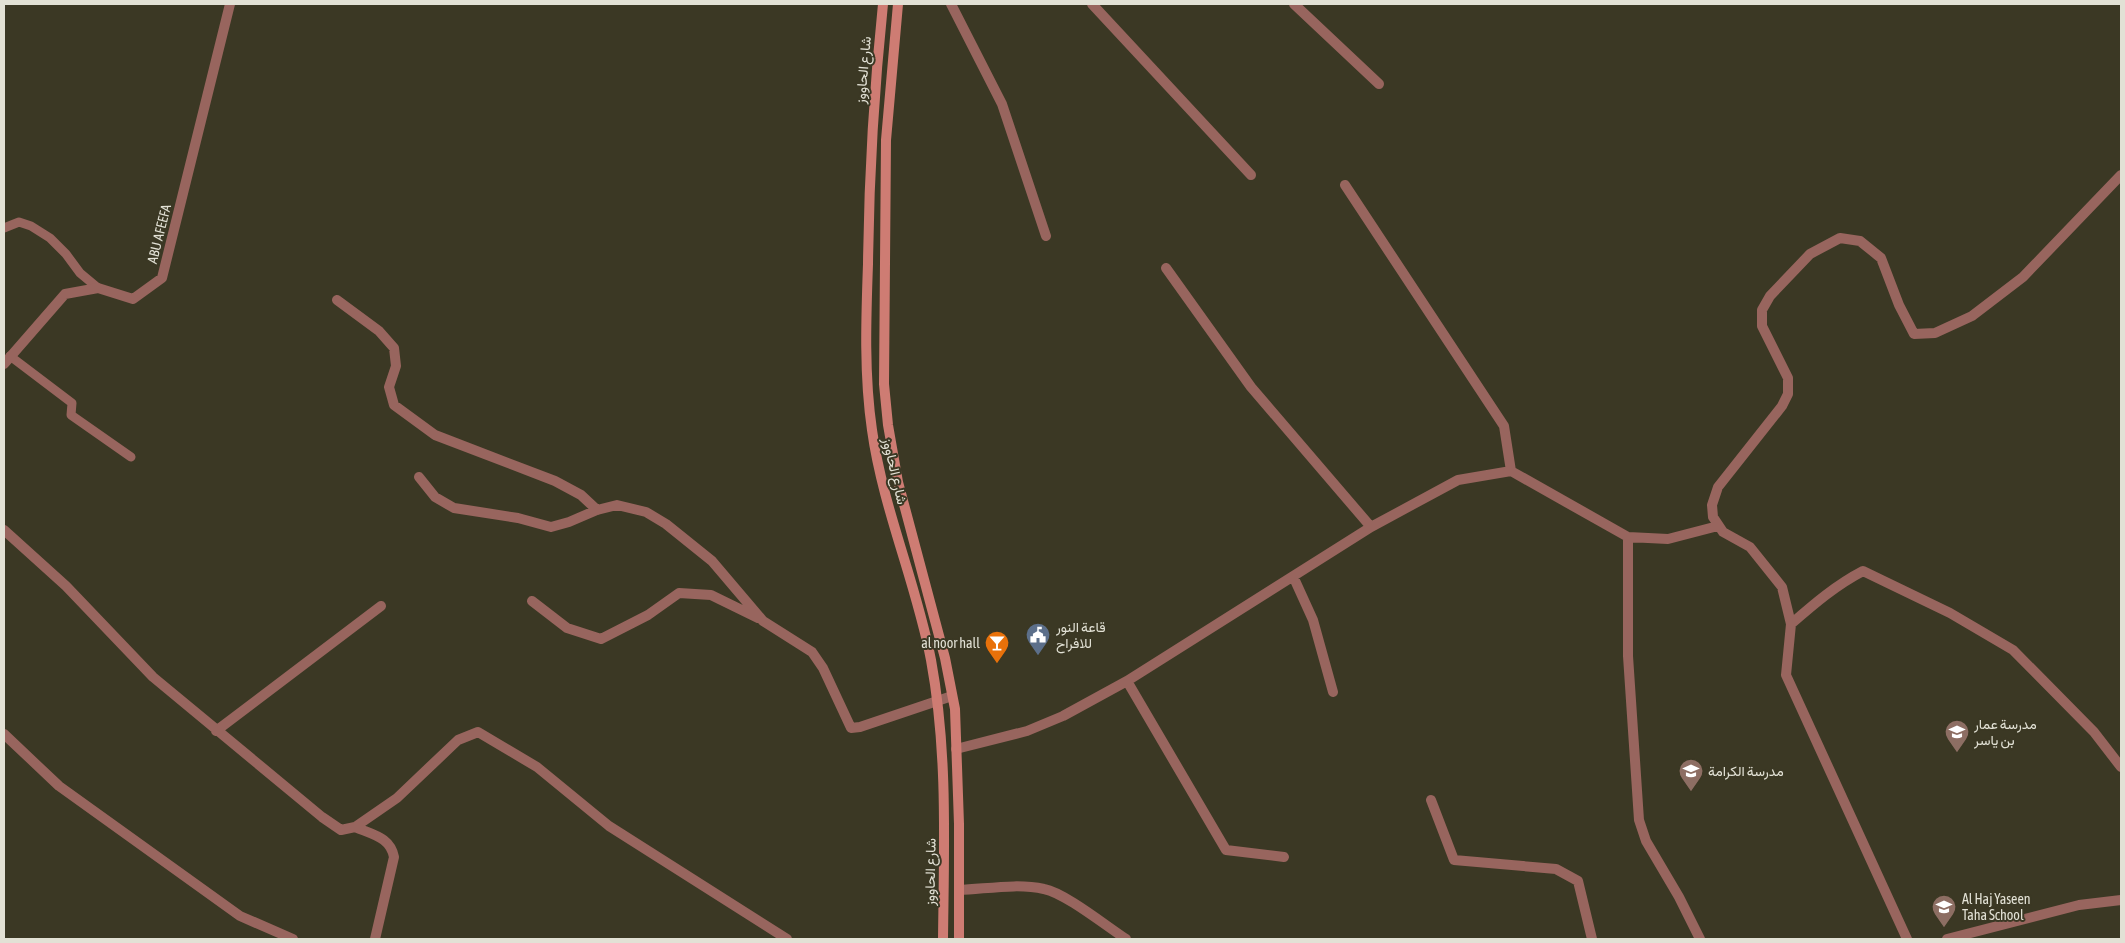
<svg xmlns="http://www.w3.org/2000/svg" width="2125" height="943" font-family="'Asap Condensed',Vazirmatn,sans-serif">
<style>
.lines{fill:none;stroke-linecap:round;stroke-linejoin:round}
.lane{stroke:#98655e;stroke-width:9}
.street{stroke:#98655e;stroke-width:10}
.secondary{stroke:#ce7c73;stroke-width:10}
.labels{text-anchor:middle;stroke-width:4;stroke-linejoin:round;paint-order:stroke}
.street-label{font-size:14px;fill:#e2e1d5;stroke:#3b3824}
.poi-label{font-size:14px;fill:#e2e1d5;stroke:#3b3824;text-anchor:start}
</style>
<rect width="100%" height="100%" fill="#3b3824"/>
<g class="lines">
<path class="lane" d="M4,228l15,-6 12,4 19,12 16,16 14,19 18,15
M10,356l62,47 -1,12 60,42"/>
<path class="street" d="M951,4l51,100 44,132
M1092,4l159,171
M1294,4l85,80
M1345,185l159,241 7,45
M1166,268l85,119 120,140
M337,300l42,31 15,17 2,18 -7,21 5,18 41,30 120,46 26,14 16,15
M4,364l61,-70 33,-6 35,11 29,-21 68,-274
M419,477l16,20 19,11 64,10 33,9 18,-5 28,-12 20,-5 29,7 20,12 46,37 51,60 49,31 11,16 28,60 9,-1 92,-31
M4,530l62,56 87,91 169,140 19,13 14,-3 42,-29 61,-58 20,-8 59,35 72,59 178,113
M1628,537v119l11,164 7,21 33,56 21,42
M1293,576l20,44 20,72
M532,601l35,27 34,11 47,-24 31,-22 32,2 47,23
M1791,624c23,-20 45,-39 72,-53l87,42 63,37 81,82 27,35
M1127,681l99,169 58,7
M216,731l165,-125
M4,734l55,52 181,130 53,23
M956,749l71,-18 36,-15 64,-35 244,-154 87,-47 53,-9 117,66 40,2 50,-13
M1431,800l23,60 102,9 22,12 14,58
M355,827c18,8 35,10 39,30l-19,82
M959,890c27,-1 58,-7 85,-1 21,4 62,37 82,50
M1907,939l-121,-264 5,-51 -9,-37 -32,-40 -27,-15 -10,-15 -1,-12 6,-18 64,-81 6,-12v-16l-26,-52v-16l8,-14 40,-42 30,-16 20,3 21,17 18,47 15,29 21,-1 37,-17 51,-39 98,-102
M1947,939l132,-34 42,-5"/>
<path class="secondary" d="M883,4c-9,86 -14,173 -15,260 -2,55 -4,111 4,166 11,79 44,152 59,230 17,92 13,187 12,279
M898,4l-12,136 -2,244 4,41 10,57 47,176 10,51 4,115v115"/>
</g>
<defs>
<symbol id="civic-pin" viewBox="-11 -11 22 30"><path d="M0 17L-7.5 6A9.5 9.5 0 1 1 7.5 6Z" fill="#5c6f8a" stroke="#3b3824"/><path d="M-.6-6.5H3V-4.5H.6V-3L4-1V1h2V6H-6V1h2V-1L-.6-3ZM-1.2 2.5V6h2.4V2.5Z" fill="#fff"/></symbol>
<symbol id="bar-pin" viewBox="-11 -11 22 30"><path d="M0 17L-7.5 6A9.5 9.5 0 1 1 7.5 6Z" fill="#e8710a" stroke="#3b3824"/><path d="M-6-5H6L.8 .8V4.5H3.5V6h-7V4.5H-.8V.8Z" fill="#fff"/></symbol>
<symbol id="school-pin" viewBox="-11 -11 22 30"><path d="M0 17L-7.5 6A9.5 9.5 0 1 1 7.5 6Z" fill="#8d6e63" stroke="#3b3824"/><path d="M0-5L7-2L0 1L-7-2ZM-4 1L0 2.5L4 1V4Q0 6-4 4Z" fill="#fff"/></symbol>
</defs>
<g fill-rule="evenodd">
<use href="#civic-pin" x="1024" y="621" width="28" height="38"/>
<use href="#bar-pin" x="983" y="629" width="28" height="38"/>
<use href="#school-pin" x="1943" y="718" width="28" height="38"/>
<use href="#school-pin" x="1677" y="757" width="28" height="38"/>
<use href="#school-pin" x="1930" y="893" width="28" height="38"/>
</g>
<g class="labels">
<g class="street-label">
<text transform="translate(863 70) rotate(-85)" y="5">شارع الحاووز</text>
<text transform="translate(159 234) rotate(-76)" y="5">ABU AFEEFA</text>
<text transform="translate(895 471) rotate(77)" y="5">شارع الحاووز</text>
<text transform="translate(930 872) rotate(-89)" y="5">شارع الحاووز</text>
</g>
<g class="poi-label">
<text x="1056" y="632">قاعة النور<tspan x="1056" dy="16">للافراح</tspan></text>
<text x="980" y="648" text-anchor="end">al noor hall</text>
<text x="1974" y="729">مدرسة عمار<tspan x="1974" dy="16">بن ياسر</tspan></text>
<text x="1708" y="776">مدرسة الكرامة</text>
<text x="1962" y="904">Al Haj Yaseen<tspan x="1962" dy="16">Taha School</tspan></text>
</g>
</g>
<rect width="2125" height="943" fill="none" stroke="#e2e1d5" stroke-width="10"/>
</svg>
